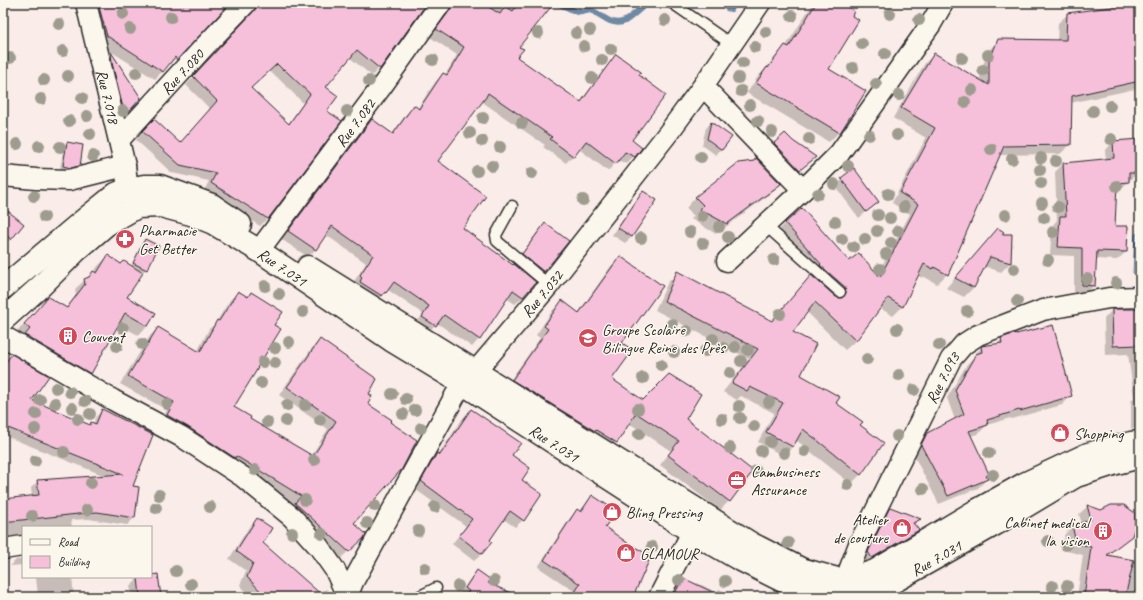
<svg xmlns="http://www.w3.org/2000/svg" width="1143" height="600" font-family="Caveat,sans-serif">
<style>
.water{fill:#99c8f5;stroke:#6d89a4}
.shadow{fill:#0003;fill-rule:evenodd}
.lines{fill:none;stroke-linecap:round;stroke-linejoin:round}
.stream{stroke:#6d89a4;stroke-width:6}
.building{fill:#f6c0da;stroke:#2b2b2b;fill-rule:evenodd}
.service-casing{stroke:#2b2b2b;stroke-width:13}
.minor-casing{stroke:#2b2b2b;stroke-width:23}
.secondary-casing{stroke:#2b2b2b;stroke-width:25}
.service{stroke:#fbf7ec;stroke-width:10}
.minor{stroke:#fbf7ec;stroke-width:20}
.secondary{stroke:#fbf7ec;stroke-width:22}
.tree{fill:#9e9b8f}
.labels{text-anchor:middle;stroke-width:3;stroke-linejoin:round;paint-order:stroke}
.street-label{font-size:16px;fill:#2b2b2b;stroke:#fbf7ec}
.poi-label{font-size:16px;fill:#2b2b2b;stroke:#fbf7ec;text-anchor:start}
</style>
<rect width="100%" height="100%" fill="#faece8"/>
<filter id="ink" filterUnits="userSpaceOnUse"><feTurbulence type="fractalNoise" baseFrequency=".025" numOctaves="2"/><feDisplacementMap in="SourceGraphic" scale="8" xChannelSelector="R" yChannelSelector="G"/><feConvolveMatrix kernelMatrix="1 2 1 2 8 2 1 2 1" color-interpolation-filters="sRGB"/></filter>
<g filter="url(#ink)">
<path class="water" d="M1135,234h5v39h-7z"/>
<path class="shadow" d="M89,3h140l-74,76 -56,-35z
M247,3h179l-47,65 -7,8 -23,-19 -25,30 2,24 14,10 -73,98 -7,7 -56,-35 5,-10 -37,-8 -36,-33 10,-12 33,16 31,-35 -24,-24 61,-65 3,-6v-6zM269,71l6,5h1l27,27 -15,21 -38,-36z
M442,3h111l-36,44 -1,10 64,45 29,-39 8,-8 21,20 -7,65 3,16 -8,8 -8,-4 -10,11 -29,-22 -13,14 -23,-16 2,-2 -64,-44 -44,61 25,66 61,69 -8,7 -9,-6 -27,41 -7,8 -35,-24 -10,10 -12,-8 8,-11 -35,-24 -10,10 -25,-17 13,-20 -40,-28 -10,14 -8,8 -27,-18 83,-111 8,-8 20,14 14,-20 8,-7 3,2 19,-28 7,-7 2,1 12,-20 -27,-18 13,-19 2,-5z
M813,3h27l-12,66 11,63 -10,10 -82,-49 10,-15 19,-22 10,-10z
M1135,3h5v85l-70,15v42l-10,9 -61,1 -52,119 -10,10 -14,-8 -1,2 -5,-3 -15,32 -9,9 -13,-8 -25,33 -10,9 -38,-38 -16,21 8,42 36,29 24,22 2,48 -10,10 -55,-44 -4,7 -9,9 -25,-14 16,-29 -33,-17 -4,4 -14,-8 26,-33 -94,-49 13,-28 10,-9 93,49 42,-48 -37,-41 9,-9 64,38 28,13 33,-61 -18,-11 34,-65 -33,-20 32,-55 10,-9 45,27v-9l9,-22 10,-10 58,1 1,-18 10,-9 65,-9z
M111,54l29,44 -21,23 -14,-61z
M711,123l10,26 -5,6 -14,-10 4,-17z
M785,135l7,7 23,16 -23,18 -24,-26z
M1113,142l24,31 -17,17 -4,1 -2,36 12,25 -9,8 -21,-1 -2,26 -9,9 -11,-1v-37l-24,-1 2,-29 5,-6 -2,-48 8,-8 43,-5 -1,-8z
M67,143l12,22 -4,3 -8,2 -7,-1 4,-23z
M739,164l41,20 -10,10 -54,40 -25,-15 3,-3 -8,-8 9,-10z
M854,170l24,32 -19,16 -24,-32z
M643,192l13,9 -24,36 -7,6 -13,-8 25,-36z
M3,208l8,30 -8,8z
M545,224l22,17 -31,37 -20,-17 22,-30z
M998,229l12,34 -9,9 -17,-6 -11,22 -9,9 -18,-9z
M145,241l1,28 -3,3 -17,25 22,29 -10,9 -20,-11 -28,49 -9,10 -66,-50 24,-25h27l10,-13 -1,-6 19,-17 4,-6 10,-10 13,9 10,1 11,-22z
M620,257l1,86 -10,36 32,23 41,17 68,52 -23,30 -9,9 -60,-45 11,-14 -42,-28 -13,19 -9,9 -103,-62 36,-51 -4,-3 17,-25 9,-8 16,11 33,-47z
M238,292l9,6 4,-5 22,32 -41,82 17,12 62,37 17,-27 -49,-34 33,-47 8,-8 47,54 -14,129 1,23 -14,13 -52,-48 6,-7 -66,-41 -68,-39 7,-14 -47,-26 30,-48 8,-8 39,24 12,-23 6,-5 15,-24z
M1140,309v119l-9,1v-28l3,-3 -6,-44 -23,1 -1,-36 8,-9z
M1002,339l69,57 -9,9 -51,14 -1,-1 -23,7 -9,9 -8,2 15,41 2,2 -9,9 -39,16 -26,-50 5,-11 10,-9 27,-14 -8,-22 20,-34 6,-6v-2l9,-9 14,-2z
M12,356l18,45 59,25 4,-2 3,-7 6,-7 29,77 7,1 -4,30 -7,7 -38,-6 -18,1 1,7h-49v17l-16,-2 -1,-15 -3,1v-28l29,-3 -1,-9 7,-7 67,-5 -102,-41v-70z
M471,410l39,46 11,24 2,40 -8,7 -12,-8 -21,35 -8,7 -22,-17 14,-18 -51,-37 15,-28 7,-7 1,1 25,-37z
M592,496l11,32 29,69h-62l4,-6 -36,-24 32,-49 7,-7 2,1z
M1088,506l43,29 -24,21 33,7v25h-3l-2,9h-58l6,-42 -16,-4 -3,-16 9,-9 9,-2 -3,-10z
M891,508l29,11 -6,6 4,5 -7,7 -46,27 -3,-5 22,-45z
M257,519l4,24 56,50 10,-4 2,8h-78l-11,-12 6,-14 -17,-12 20,-32z
M23,559v6l-13,1 6,-6z
M477,572l10,11 30,14h-56l-2,-2 11,-16z
M151,576l9,21h-28l-2,-11 8,-8z
M36,577h36l2,20h-36z
M683,580l12,5 2,-2 19,9 3,-3 13,7v1h-63l4,-8z
M946,591l10,6h-16z"/>
<g class="lines">
<path class="stream" d="M722,3l5,5 4,1 4,-6
M560,4l17,8c5,-1 11,-3 16,-1 10,5 20,16 32,10 8,-5 15,-13 23,-18"/>
</g>
<path class="building" d="M98,3h132l-53,57 -2,-3 -12,15 -56,-36z
M257,3h170l-47,66 -23,-19 -31,37 12,9 -11,15 15,10 -74,98 -57,-36 5,-10 -36,-8 -38,-34 12,-12 26,24 37,-42 -24,-25 61,-65zM277,64l6,6 1,-1 26,25 -21,30 -38,-36z
M452,3h30l18,11 5,-8 8,5 6,-8h35l-35,44 5,2 -7,8 64,45 35,-48 25,18 -2,3 27,20 -34,45 10,8 -7,9 -10,-5 -9,12 -30,-23 -12,16 -24,-18 2,-2 -64,-44 -2,4 -48,64 48,35 -23,32 50,37 1,-1 22,18 -13,15 -10,-7 -33,50 -36,-25 -8,11 -14,-9 7,-11 -35,-24 -8,11 -1,-1 -3,4 -22,-14 2,-5 -2,-2 13,-20 -41,-29 -16,24 -28,-19 84,-112 21,15 21,-29 5,4 24,-36 4,2 17,-28 -28,-18 14,-19z
M816,3h26l12,8 -2,5 7,4 -30,49 37,22 -26,42 -84,-50 11,-16 1,1 17,-23 4,2z
M1140,3v78l-68,15 -1,49 -67,1 -56,129 -14,-8 -1,2 -9,-5 -21,43 -15,-9 -32,43 -41,-39 -22,30 23,12 -15,31 39,22 -4,6 27,19 -3,3 24,18 -23,32 -58,-46 -10,18 -27,-15 17,-29 -33,-16 -3,4 -15,-8 26,-34 -94,-48 13,-30 95,50 39,-46 25,22 6,1 4,-5 -1,-6 -25,-22 1,-1 -36,-41 17,-15 47,53 10,-8 21,24 38,-73 -18,-11 35,-65 -34,-20 33,-55 55,32v-23l9,-23 68,1 1,-27z
M111,52l30,46 -16,18 -13,-53z
M711,122l21,15 -10,13 -15,-11z
M785,133l8,8 23,16 -16,13 -26,-27z
M1140,139l-2,34h-9v9l-12,1 -2,43h13l-1,26 -30,-1 -2,35 -13,-1v-37l-24,-1 2,-31h6l-3,-53 51,-5 -1,-17z
M67,142l16,3 -3,21 -9,2 -8,-2z
M756,158l25,26 -54,40 -28,-15 4,-4 -8,-8 43,-34 16,-2z
M854,168l25,34 -13,10 -25,-34z
M643,191l14,9 -25,37 -14,-9z
M3,207l21,17 -13,16 -8,-9z
M545,223l24,18 -25,31 -22,-18z
M998,228l6,4 -2,2h10l-1,29 -21,-6 -16,31 -19,-10z
M145,239l14,7 -12,24 -14,-7z
M108,255l13,9 3,-3 19,12 -16,24 29,16 -8,13 -23,-13 -34,61 -66,-39 5,-6 -6,-5 24,-27 19,11 18,-24 -1,-5 5,-2 4,-6 4,2z
M620,256l43,30 -41,57 11,7 -21,29 31,21 26,-26 32,20 -15,25 67,52 -23,31 -62,-47 11,-14 -43,-28 -19,30 -21,-13 -1,1 -83,-51 36,-51 -4,-3 18,-26 17,13z
M238,291l10,6 3,-5 32,20 -9,13 7,4 -24,39h1l-24,39 17,10 -1,2 63,37 23,-35 -49,-34 33,-48 57,40 -8,15 3,2 -4,8 24,16 -2,2 27,18 -15,29 -48,54 12,11 -2,4 -15,14 -54,-49 6,-7 -65,-40 -1,2 -47,-31 -21,-12 7,-13 -46,-26 30,-49 42,25 17,-32 2,1z
M1112,309h28v36l-27,1z
M1053,325l19,71 -52,15 -1,-1 -32,10 1,5 -19,6 20,43 -3,2 2,3 -40,17 -27,-51 6,-12 37,-19 -9,-24 21,-36 6,-2 -1,-6 21,-3 -1,-5 15,-5v1z
M12,354l37,22 -17,24 58,25 1,-3 5,2 6,-15 51,26 -20,51 6,1 -4,31 -38,-6 -94,10v-23l36,-4 -2,-15 86,-6 -120,-48v-60z
M471,409l50,34 -9,12 18,13 -8,12 20,14 -18,27 -14,-10 -20,29 2,2 -10,12 -23,-18 13,-17 -51,-38 16,-28 3,2z
M592,495l24,16 -11,16 24,17 22,12 -18,41h-61l8,-13 -36,-24 33,-51 4,3z
M1087,505l14,5 10,-5h13l11,8v14l-3,9 -25,19 27,5 -9,37h-41l7,-50 -15,-4 -4,-18 19,-5z
M890,507l31,12 -8,4 6,7 -47,28 -4,-6z
M257,518l15,10 -9,15 61,54h-58l-19,-20 6,-14 -17,-12z
M477,570l14,10 -3,3 32,14h-55l4,-6 -4,-3z
M158,574l3,23h-21l-2,-20h13v-2z
M683,578l40,19h-50z"/>
<g class="lines">
<defs>
<path id="service" d="M672,3l59,41
M512,206l-16,29 1,6 52,44
M765,225l75,67
M418,597l18,-9"/>
<g id="minor">
<path id="s1" d="M86,3l39,163 3,23"/>
<path d="M703,86l100,104"/>
<path id="s2" d="M119,140l85,-93 42,-44"/>
<path d="M3,176l33,3 33,1 56,-14"/>
<path id="s3" d="M266,241l116,-155 59,-83"/>
<path d="M727,261l76,-71 36,-36 92,-130 12,-21"/>
<path d="M3,336l110,64 69,37 61,40 49,40 27,30 16,23 12,26"/>
<path d="M3,549l20,-3"/>
<path id="s4" d="M842,593l3,-12 14,-37 92,-185 13,-15 14,-9 65,-25 66,-12 31,-1"/>
<path id="s5" d="M347,597l6,-15 109,-199 14,-12 73,-86 120,-153 34,-46 57,-83"/>
<path d="M659,597l33,-65"/>
</g>
<g id="secondary">
<path d="M308,267l444,277 49,25 44,12 30,-10 99,-59 50,-28 64,-30 43,-11 9,-1"/>
<path d="M3,288l76,-64 37,-30 12,-5 16,-3h16l52,19 28,19"/>
<path id="s6" d="M3,320l38,-34 36,-36 29,-25 31,-18 24,-1 30,8 22,9 45,27 133,90 71,43 230,149 45,26 48,24 34,12 23,3 19,-3 25,-8 113,-64 77,-46 40,-13 24,-6"/>
</g>
</defs>
<use href="#service" class="service-casing"/>
<use href="#minor" class="minor-casing"/>
<use href="#secondary" class="secondary-casing"/>
<use href="#service" class="service"/>
<use href="#minor" class="minor"/>
<use href="#secondary" class="secondary"/>
</g>
<g class="tree">
<circle cx="123" cy="14" r="6"/>
<circle cx="890" cy="14" r="6"/>
<circle cx="792" cy="16" r="6"/>
<circle cx="171" cy="17" r="6"/>
<circle cx="665" cy="20" r="6"/>
<circle cx="919" cy="20" r="6"/>
<circle cx="59" cy="24" r="6"/>
<circle cx="130" cy="29" r="6"/>
<circle cx="590" cy="30" r="6"/>
<circle cx="766" cy="32" r="6"/>
<circle cx="538" cy="33" r="6"/>
<circle cx="576" cy="33" r="6"/>
<circle cx="862" cy="44" r="6"/>
<circle cx="584" cy="46" r="6"/>
<circle cx="755" cy="47" r="6"/>
<circle cx="611" cy="49" r="6"/>
<circle cx="63" cy="51" r="6"/>
<circle cx="885" cy="54" r="6"/>
<circle cx="988" cy="55" r="6"/>
<circle cx="10" cy="58" r="6"/>
<circle cx="962" cy="58" r="6"/>
<circle cx="433" cy="60" r="6"/>
<circle cx="602" cy="60" r="6"/>
<circle cx="743" cy="63" r="6"/>
<circle cx="853" cy="68" r="6"/>
<circle cx="983" cy="70" r="6"/>
<circle cx="136" cy="73" r="6"/>
<circle cx="68" cy="76" r="6"/>
<circle cx="592" cy="78" r="6"/>
<circle cx="738" cy="78" r="6"/>
<circle cx="44" cy="80" r="6"/>
<circle cx="369" cy="81" r="6"/>
<circle cx="876" cy="84" r="6"/>
<circle cx="972" cy="90" r="6"/>
<circle cx="741" cy="91" r="6"/>
<circle cx="899" cy="95" r="6"/>
<circle cx="82" cy="98" r="6"/>
<circle cx="41" cy="99" r="6"/>
<circle cx="965" cy="102" r="6"/>
<circle cx="750" cy="105" r="6"/>
<circle cx="1110" cy="106" r="6"/>
<circle cx="123" cy="111" r="6"/>
<circle cx="347" cy="111" r="6"/>
<circle cx="1093" cy="111" r="6"/>
<circle cx="87" cy="116" r="6"/>
<circle cx="483" cy="118" r="6"/>
<circle cx="69" cy="121" r="6"/>
<circle cx="758" cy="121" r="6"/>
<circle cx="522" cy="123" r="6"/>
<circle cx="772" cy="132" r="6"/>
<circle cx="470" cy="133" r="6"/>
<circle cx="90" cy="134" r="6"/>
<circle cx="869" cy="135" r="6"/>
<circle cx="897" cy="135" r="6"/>
<circle cx="809" cy="139" r="6"/>
<circle cx="1111" cy="139" r="6"/>
<circle cx="482" cy="141" r="6"/>
<circle cx="17" cy="144" r="6"/>
<circle cx="39" cy="146" r="6"/>
<circle cx="60" cy="147" r="6"/>
<circle cx="500" cy="147" r="6"/>
<circle cx="991" cy="149" r="6"/>
<circle cx="93" cy="156" r="6"/>
<circle cx="701" cy="157" r="6"/>
<circle cx="1041" cy="158" r="6"/>
<circle cx="1012" cy="159" r="6"/>
<circle cx="1056" cy="161" r="6"/>
<circle cx="492" cy="166" r="6"/>
<circle cx="848" cy="166" r="6"/>
<circle cx="1040" cy="170" r="6"/>
<circle cx="477" cy="171" r="6"/>
<circle cx="532" cy="173" r="6"/>
<circle cx="1041" cy="183" r="6"/>
<circle cx="834" cy="184" r="6"/>
<circle cx="1117" cy="186" r="6"/>
<circle cx="818" cy="194" r="6"/>
<circle cx="888" cy="194" r="6"/>
<circle cx="34" cy="196" r="6"/>
<circle cx="583" cy="200" r="6"/>
<circle cx="1042" cy="203" r="6"/>
<circle cx="904" cy="207" r="6"/>
<circle cx="1058" cy="207" r="6"/>
<circle cx="878" cy="215" r="6"/>
<circle cx="1005" cy="215" r="6"/>
<circle cx="702" cy="216" r="6"/>
<circle cx="44" cy="217" r="6"/>
<circle cx="890" cy="218" r="6"/>
<circle cx="1044" cy="218" r="6"/>
<circle cx="835" cy="222" r="6"/>
<circle cx="719" cy="227" r="6"/>
<circle cx="877" cy="231" r="6"/>
<circle cx="898" cy="231" r="6"/>
<circle cx="690" cy="232" r="6"/>
<circle cx="1053" cy="232" r="6"/>
<circle cx="728" cy="237" r="6"/>
<circle cx="641" cy="238" r="6"/>
<circle cx="842" cy="239" r="6"/>
<circle cx="865" cy="239" r="6"/>
<circle cx="703" cy="243" r="6"/>
<circle cx="891" cy="243" r="6"/>
<circle cx="853" cy="247" r="6"/>
<circle cx="886" cy="254" r="6"/>
<circle cx="774" cy="260" r="6"/>
<circle cx="1048" cy="260" r="6"/>
<circle cx="880" cy="269" r="6"/>
<circle cx="1014" cy="269" r="6"/>
<circle cx="1087" cy="279" r="6"/>
<circle cx="1116" cy="283" r="6"/>
<circle cx="265" cy="286" r="6"/>
<circle cx="279" cy="294" r="6"/>
<circle cx="1017" cy="301" r="6"/>
<circle cx="967" cy="311" r="6"/>
<circle cx="303" cy="312" r="6"/>
<circle cx="780" cy="314" r="6"/>
<circle cx="672" cy="324" r="6"/>
<circle cx="123" cy="328" r="6"/>
<circle cx="897" cy="329" r="6"/>
<circle cx="687" cy="331" r="6"/>
<circle cx="713" cy="339" r="6"/>
<circle cx="289" cy="342" r="6"/>
<circle cx="142" cy="344" r="6"/>
<circle cx="939" cy="345" r="6"/>
<circle cx="117" cy="346" r="6"/>
<circle cx="735" cy="347" r="6"/>
<circle cx="275" cy="348" r="6"/>
<circle cx="723" cy="348" r="6"/>
<circle cx="748" cy="350" r="6"/>
<circle cx="705" cy="351" r="6"/>
<circle cx="674" cy="352" r="6"/>
<circle cx="867" cy="359" r="6"/>
<circle cx="741" cy="361" r="6"/>
<circle cx="263" cy="362" r="6"/>
<circle cx="275" cy="363" r="6"/>
<circle cx="661" cy="365" r="6"/>
<circle cx="730" cy="373" r="6"/>
<circle cx="899" cy="375" r="6"/>
<circle cx="643" cy="378" r="6"/>
<circle cx="261" cy="383" r="6"/>
<circle cx="56" cy="388" r="6"/>
<circle cx="914" cy="390" r="6"/>
<circle cx="70" cy="392" r="6"/>
<circle cx="392" cy="394" r="6"/>
<circle cx="406" cy="399" r="6"/>
<circle cx="40" cy="400" r="6"/>
<circle cx="85" cy="401" r="6"/>
<circle cx="769" cy="402" r="6"/>
<circle cx="55" cy="403" r="6"/>
<circle cx="167" cy="404" r="6"/>
<circle cx="287" cy="405" r="6"/>
<circle cx="305" cy="405" r="6"/>
<circle cx="739" cy="406" r="6"/>
<circle cx="72" cy="408" r="6"/>
<circle cx="638" cy="409" r="6"/>
<circle cx="415" cy="410" r="6"/>
<circle cx="36" cy="414" r="6"/>
<circle cx="90" cy="414" r="6"/>
<circle cx="403" cy="414" r="6"/>
<circle cx="740" cy="418" r="6"/>
<circle cx="78" cy="419" r="6"/>
<circle cx="722" cy="419" r="6"/>
<circle cx="320" cy="420" r="6"/>
<circle cx="286" cy="421" r="6"/>
<circle cx="267" cy="422" r="6"/>
<circle cx="754" cy="426" r="6"/>
<circle cx="421" cy="428" r="6"/>
<circle cx="35" cy="429" r="6"/>
<circle cx="639" cy="434" r="6"/>
<circle cx="897" cy="436" r="6"/>
<circle cx="770" cy="442" r="6"/>
<circle cx="730" cy="448" r="6"/>
<circle cx="761" cy="451" r="6"/>
<circle cx="805" cy="451" r="6"/>
<circle cx="64" cy="452" r="6"/>
<circle cx="784" cy="453" r="6"/>
<circle cx="989" cy="453" r="6"/>
<circle cx="314" cy="460" r="6"/>
<circle cx="35" cy="461" r="6"/>
<circle cx="255" cy="470" r="6"/>
<circle cx="756" cy="471" r="6"/>
<circle cx="993" cy="475" r="6"/>
<circle cx="91" cy="483" r="6"/>
<circle cx="848" cy="485" r="6"/>
<circle cx="923" cy="489" r="6"/>
<circle cx="159" cy="495" r="6"/>
<circle cx="305" cy="500" r="6"/>
<circle cx="375" cy="506" r="6"/>
<circle cx="210" cy="507" r="6"/>
<circle cx="435" cy="507" r="6"/>
<circle cx="156" cy="508" r="6"/>
<circle cx="87" cy="510" r="6"/>
<circle cx="32" cy="516" r="6"/>
<circle cx="367" cy="523" r="6"/>
<circle cx="418" cy="531" r="6"/>
<circle cx="292" cy="533" r="6"/>
<circle cx="322" cy="534" r="6"/>
<circle cx="1048" cy="541" r="6"/>
<circle cx="788" cy="543" r="6"/>
<circle cx="1066" cy="545" r="6"/>
<circle cx="652" cy="547" r="6"/>
<circle cx="425" cy="568" r="6"/>
<circle cx="176" cy="571" r="6"/>
<circle cx="679" cy="580" r="6"/>
<circle cx="494" cy="581" r="6"/>
<circle cx="725" cy="581" r="6"/>
<circle cx="191" cy="584" r="6"/>
<circle cx="458" cy="586" r="6"/>
<circle cx="1052" cy="586" r="6"/>
<circle cx="1067" cy="586" r="6"/>
</g>
</g>
<defs>
<symbol id="pharmacy-disc" viewBox="-11 -11 22 22"><circle r="9.5" fill="#d1495b" stroke="#fbf7ec"/><path d="M-2-6h4v4h4v4h-4v4h-4v-4h-4v-4h4Z" fill="#fff"/></symbol>
<symbol id="building-disc" viewBox="-11 -11 22 22"><circle r="9.5" fill="#d1495b" stroke="#fbf7ec"/><path d="M-4-6H4V6H1V3H-1V6H-4ZM-2.5-4.3h1.7v1.8h-1.7ZM.8-4.3h1.7v1.8H.8ZM-2.5-1h1.7V.8h-1.7ZM.8-1h1.7V.8H.8Z" fill="#fff"/></symbol>
<symbol id="school-disc" viewBox="-11 -11 22 22"><circle r="9.5" fill="#d1495b" stroke="#fbf7ec"/><path d="M0-5L7-2L0 1L-7-2ZM-4 1L0 2.5L4 1V4Q0 6-4 4Z" fill="#fff"/></symbol>
<symbol id="shop-disc" viewBox="-11 -11 22 22"><circle r="9.5" fill="#d1495b" stroke="#fbf7ec"/><path d="M-5-2.5h2.3a2.7 3.5 0 0 1 5.4 0H5L5.5 6h-11ZM-1.5-2.5h3a1.5 2.3 0 0 0-3 0Z" fill="#fff"/></symbol>
<symbol id="office-disc" viewBox="-11 -11 22 22"><circle r="9.5" fill="#d1495b" stroke="#fbf7ec"/><path d="M-6-3h4V-5.5h4V-3h4V5H-6ZM-1-4.5V-3h2v-1.5ZM-6 0V1H6V0Z" fill="#fff"/></symbol>
</defs>
<g fill-rule="evenodd">
<use href="#pharmacy-disc" x="114" y="228" width="22" height="22"/>
<use href="#building-disc" x="57" y="325" width="22" height="22"/>
<use href="#school-disc" x="577" y="327" width="22" height="22"/>
<use href="#shop-disc" x="1049" y="422" width="22" height="22"/>
<use href="#office-disc" x="726" y="469" width="22" height="22"/>
<use href="#shop-disc" x="601" y="501" width="22" height="22"/>
<use href="#shop-disc" x="891" y="517" width="22" height="22"/>
<use href="#building-disc" x="1092" y="520" width="22" height="22"/>
<use href="#shop-disc" x="615" y="542" width="22" height="22"/>
</g>
<g class="labels">
<g class="street-label">
<text dy="6" stroke="none"><textPath href="#s2" startOffset="93">Rue 7.080</textPath></text>
<text dy="6" stroke="none"><textPath href="#s1" startOffset="96">Rue 7.018</textPath></text>
<text dy="6" stroke="none"><textPath href="#s3" startOffset="148">Rue 7.082</textPath></text>
<text dy="6" stroke="none"><textPath href="#s6" startOffset="337">Rue 7.031</textPath></text>
<text dy="6" stroke="none"><textPath href="#s5" startOffset="363">Rue 7.032</textPath></text>
<text dy="6" stroke="none"><textPath href="#s4" startOffset="238">Rue 7.093</textPath></text>
<text dy="6" stroke="none"><textPath href="#s6" startOffset="661">Rue 7.031</textPath></text>
<text dy="6" stroke="none"><textPath href="#s6" startOffset="1093">Rue 7.031</textPath></text>
</g>
<g class="poi-label">
<text x="139" y="236">Pharmacie<tspan x="139" dy="18">Get Better</tspan></text>
<text x="602" y="335">Groupe Scolaire<tspan x="602" dy="18">Bilingue Reine des Près</tspan></text>
<text x="82" y="342">Couvent</text>
<text x="1074" y="439">Shopping</text>
<text x="751" y="477">Cambusiness<tspan x="751" dy="18">Assurance</tspan></text>
<text x="626" y="518">Bling Pressing</text>
<text x="888" y="525" text-anchor="end">Atelier<tspan x="888" dy="18">de couture</tspan></text>
<text x="1089" y="528" text-anchor="end">Cabinet medical<tspan x="1089" dy="18">la vision</tspan></text>
<text x="640" y="559">GLAMOUR</text>
</g>
</g>
<rect width="1143" height="600" fill="none" stroke="#fbf7ec" stroke-width="16"/>
<rect x="8" y="8" width="1127" height="584" fill="none" stroke="#2b2b2b" stroke-width="1.5" filter="url(#ink)"/>
<rect x="22" y="526" width="130" height="52" fill="#fbf7ec" stroke="#a8a59f"/>
<rect x="30" y="539" width="20" height="6" fill="#fbf7ec" stroke="#a8a59f"/>
<text x="58" y="546" font-size="12" fill="#2b2b2b">Road</text>
<rect x="30" y="556" width="20" height="12" fill="#f6c0da" stroke="#a8a59f"/>
<text x="58" y="566" font-size="12" fill="#2b2b2b">Building</text>
</svg>
